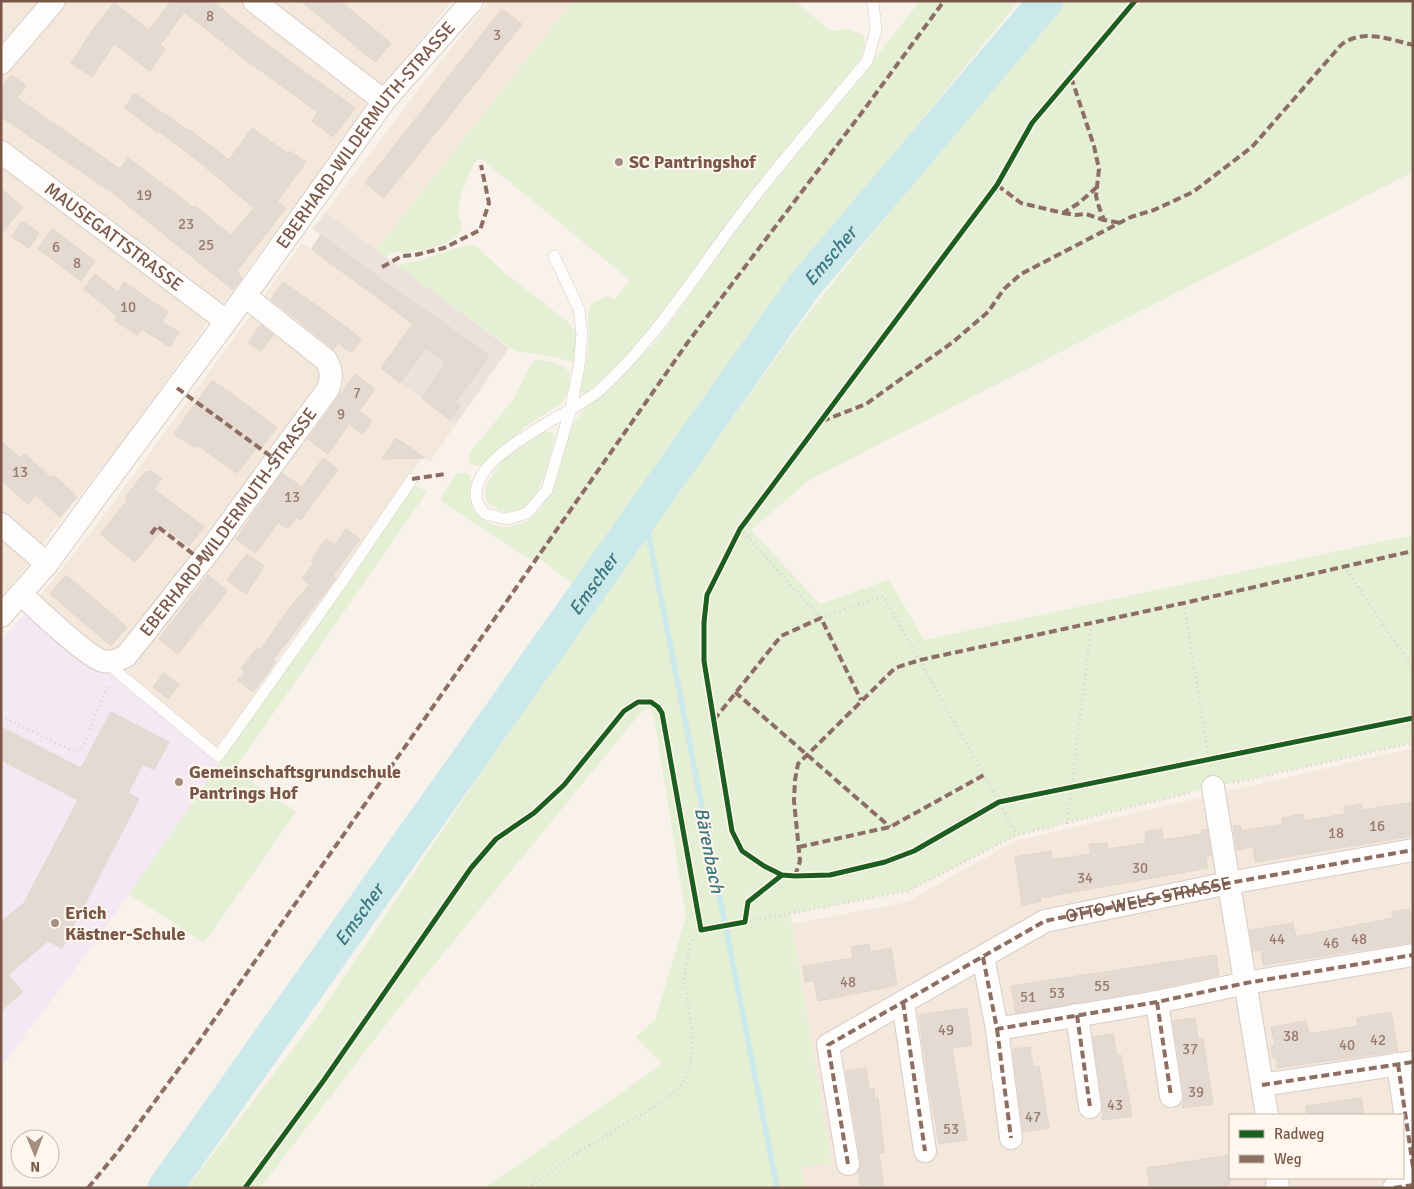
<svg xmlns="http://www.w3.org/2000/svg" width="1414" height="1189" font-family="Signika,sans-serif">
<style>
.residential{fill:#f4e7db;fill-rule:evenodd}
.industrial{fill:#ebe2db}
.education{fill:#f4e9f3}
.green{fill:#e5efd4}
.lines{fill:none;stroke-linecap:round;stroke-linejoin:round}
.stream{stroke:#cbe8ea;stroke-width:5.5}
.river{stroke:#cbe8ea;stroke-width:35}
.building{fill:#e5dad2;stroke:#e1d5cd}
.lane-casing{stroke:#d6cdc8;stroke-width:12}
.street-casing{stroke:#d6cdc8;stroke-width:24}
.path{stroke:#dbd1cd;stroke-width:3;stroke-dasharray:1 4;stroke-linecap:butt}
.lane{stroke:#fefdfc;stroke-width:11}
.street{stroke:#fefdfc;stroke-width:22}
.quiet{stroke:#8d6e63;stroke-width:4;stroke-dasharray:8 4;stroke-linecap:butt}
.cycleway-casing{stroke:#fff7ed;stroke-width:8}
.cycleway{stroke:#1b5e20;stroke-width:5}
.poi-dot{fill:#a58d81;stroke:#fff7ed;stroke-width:2}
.labels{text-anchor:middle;stroke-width:4;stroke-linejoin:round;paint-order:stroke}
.number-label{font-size:15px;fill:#967a6d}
.street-label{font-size:18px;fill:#795748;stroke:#fff7ed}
.poi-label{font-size:18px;font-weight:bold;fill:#795748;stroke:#fff7ed;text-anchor:start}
.water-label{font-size:19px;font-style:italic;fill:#3a767f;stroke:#fff7ed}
</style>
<rect width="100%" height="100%" fill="#f8f2eb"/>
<path class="residential" d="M1,1h38l-38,43z
M67,1h176l121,94 2,5v7l-4,7 -140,191 -221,-162v-66z
M266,1h186l-62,77 -11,7z
M489,1h84l-197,249 -51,-37 96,-127z
M1,160l208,161 -80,112 -88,113 -40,-34z
M302,243l111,81 -32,44 75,56 -26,38 -7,-5 -16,21 -81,118 -47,62 -19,32 -43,61 -91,-75 -5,-10 215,-284 -74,-83z
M250,316l6,1 63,46 3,22 -198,264 -22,5 -64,-56 58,-72z
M1,530l30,32 -30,35z
M1413,748v440h-608l-4,-21 30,-5 -39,-238 115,-22 108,-61zM1230,1115h173v63h-173z"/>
<path class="industrial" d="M325,212l184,136 -53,76 -75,-56 32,-45 -102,-74 10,-13 -8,-7z"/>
<path class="education" d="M26,612l79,56 114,96 2,-2 75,50 -92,131 -75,-49 -41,58 -87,115v-427z"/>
<path class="green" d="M573,1h222l36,30 17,-2 15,6 2,9 -5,16 -230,294 -44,39h-5l-2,-4c5,-17 9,-33 10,-50 1,-14 -3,-22 2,-35l17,-8 6,4 16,-20 -150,-122 -6,5 -14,34 -2,16 4,12 -1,5 -6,7 -11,7 -21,6h-8l-7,3 -12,-1 -11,5 -9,-7z
M920,1h99l-137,167 -80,103 -71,96 -155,220 -33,-26 -15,-3 -88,-58 16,-26 9,-2 6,4 -1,24 4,11 9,9 13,6 14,1 16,-5 14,-12 14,-25 6,-16 3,-25 6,-16 20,-24 43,-38 27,-28 88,-123 128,-157z
M1065,1h348v171l-604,308 -58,50 69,74 69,-24 35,60 489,-105v208l-200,44 -196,48 -109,56 -118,23 41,249 -30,4 4,21h-320l177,-124 -26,-27 19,-17 31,-103 -31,-195 -4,-12 -5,-1 -4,2 -244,298 -138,179h-73l131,-172 163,-243 160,-230 164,-225 228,-284z
M467,245h8l30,28 63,49 8,11v17l-2,12 -25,-6 -34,-5 -119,-86 24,-5z
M536,360c14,1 25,2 34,13l-1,17 -7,13 -39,25 -26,26 -16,11h-9l-4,-5 2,-8 43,-52 18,-36z
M545,431l6,1 4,4c-7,32 -23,103 -68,66l-2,-14 10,-18 10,-12z
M414,484l13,8 -193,278 62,42 -92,131 -75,-49z"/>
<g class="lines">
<path class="stream" d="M644,512l133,676"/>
<path class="river" id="s1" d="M165,1188l639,-902 242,-285"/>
</g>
<path class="building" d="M171,1h41l46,37 97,70 -22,29 -21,-16 6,-9 -75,-54 -59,-46 -24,33 5,4 -15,22 -36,-27 -22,33 -21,-14 23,-35 20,-25 35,27z
M301,1h39l51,42 -16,19z
M502,9l20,15 -138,174 -19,-15z
M11,75l15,10 -9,13 103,71 8,-11 66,50 1,-2 36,29 23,-27 -56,-47 -39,-30 -1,2 -33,-25 9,-15 55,38 1,-1 39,30 23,-32 36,26 2,-3 16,11 -29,39 9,7 -49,63 5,7 -9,12 -119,-96 -111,-76 -2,3v-34z
M1,189l22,18 -22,27z
M22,221l17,12 -10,15 -17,-11z
M52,229l43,32 -14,20 -43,-32z
M321,235l102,75 1,-1 65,47 -34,47 5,3 -10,14 -28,-22 24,-36 -20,-14 -26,35 -19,-15 32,-44 -102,-75z
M95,274l23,18 6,-10 44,30 -6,10 17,10 -9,15 -28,-18 -5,6 -23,-15 3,-4 -33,-27z
M283,282l65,46 13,12 -9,13 -14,-10 -4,6 -63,-50z
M261,325l12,10 -12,16 -13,-9z
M355,374l20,15 -16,22 13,10 -9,13 -14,-10 -21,30 -20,-15z
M212,380l65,47 -15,20 -3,-3 -22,29 -40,-28 -2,3 -21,-14z
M396,438l29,20 -43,1z
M1,441l19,17 5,-4 26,24 3,-3 23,22 -17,20 -24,-22 -8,9 -27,-24z
M323,458l15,11 -37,51 -4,-3 -9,12 -10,-7 -22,31 -20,-14 46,-66 20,14z
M152,471l10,8 -8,10 50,38 -15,19 -25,-19 -29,35 -35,-28 28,-34 -3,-2 20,-26z
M346,529l14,10 -27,37 3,2 -63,82 3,1 -23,31 -15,-12 7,-8 -4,-3 16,-21 3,2 35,-49 15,-16 -8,-6 12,-16 -3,-3 15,-21 9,6z
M247,554l17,12 -18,28 -19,-14z
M66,575l61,52 -16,19 -61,-52z
M208,575l19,16 -49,63 -19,-15z
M164,673l15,12 -11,14 -15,-12z
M111,712l58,30 -15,28 -11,-6 -15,29 11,6 -77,149 -14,-7 -40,34 15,17 -22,19v-89l23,-19 54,-103 -77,-40v-33l80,41z
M1413,802v34l-158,26 -2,-15 -16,3 -4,-24 7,-1 1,6 42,-7 -1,-6 21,-4 1,7 41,-7 -1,-7 17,-3 1,6z
M1162,829l1,11 39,-6 -1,-4 6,-1 4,26 -5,1 2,12 -168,30 1,4 -19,3 -7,-48 36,-6 1,9 39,-6 -2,-10 18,-1 1,6 38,-6 -1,-11z
M1409,909l4,21v12l-150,23 -2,-15 -8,1 -3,-21 43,-7 3,14 97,-19 -1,-6z
M869,944l1,8 21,-4 6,37 -79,16 -4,-20 -9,1 -2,-16 50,-8 -2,-11z
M1216,955l3,20 -64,14 -139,24 -5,-27z
M967,1008l5,37 -20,3 15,92 -28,4 -7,-43h-1l-12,-86z
M1391,1012l7,39 -121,17v-8l-5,-3 -1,-10 4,-2 -4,-18 35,-6 3,13 49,-8 -1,-8z
M1195,1018l3,21h5l10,65 -31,4 2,-14 -11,-73z
M1113,1034l4,22 4,-1 11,61 -30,4 1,-15 -10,-68z
M1030,1047l3,20 6,-1 10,62 -26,4 -10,-83z
M866,1068l3,21 5,-1 1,11 3,-1 6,54 -5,1 5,35h-23l-3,-16 3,-10 -15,-91z
M1361,1098l3,17h-57l-1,-9z
M1230,1155v30l-16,3h-64l-3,-20z"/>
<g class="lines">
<defs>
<path id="lane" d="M554,256l25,53 3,26 -3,31 -8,42 -24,82 -20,23 -20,6 -22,-5c-3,-4 -7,-9 -8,-13 -12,-46 96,-87 123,-111 56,-51 96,-117 142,-177 39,-52 83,-101 125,-152l9,-31 -3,-29
M114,662l2,9 102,85 124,-174 70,-103"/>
<g id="street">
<path d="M254,1l130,100"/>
<path d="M1,63l53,-62"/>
<path id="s2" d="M1,152l225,169"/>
<path d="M1,524l46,40"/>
<path id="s3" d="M21,594c15,14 66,63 82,67 9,2 15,-1 23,-5l84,-106 118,-161c4,-11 4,-19 -2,-29l-81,-64"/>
<path id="s4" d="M1,616l46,-52 51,-70 147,-198 139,-195 88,-100"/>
<path d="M1213,787l54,328"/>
<path d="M983,957l14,72 160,-27 89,-19 167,-28"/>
<path d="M903,1002l22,149"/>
<path d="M1157,1002l14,94"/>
<path d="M1077,1015l13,92"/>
<path d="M997,1029l14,109"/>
<path d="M1398,1064l15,103"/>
<path d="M1262,1085l151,-23"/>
<path id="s5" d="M848,1164l-20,-119 217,-124 184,-38 184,-33"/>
<path d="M1277,1178l1,10"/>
<path d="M1394,1188l19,-3"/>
</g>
</defs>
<use href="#lane" class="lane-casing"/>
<use href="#street" class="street-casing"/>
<path class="path" d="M740,529l81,89 62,-22 101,179 33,60
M1344,566l69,102
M1184,603l26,164
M1,716l74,36 8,-6 25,-61
M1233,783l180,-40
M1067,824l25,-201
M745,922l163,-31 109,-56 176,-43
M527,1188l52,-36 86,-52 18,-16 8,-22 2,-24 -9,-59 6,-35 11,-14"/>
<use href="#lane" class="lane"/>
<use href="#street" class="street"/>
<path class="quiet" d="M1071,77l23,69 5,23 -3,27 3,11 5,13 17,3
M997,185l24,18 42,10 16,-10 18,-16
M1063,213l12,2 11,-1 18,6
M382,267l20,-11 13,-1 29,-7 36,-18 9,-27 -8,-38
M177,388l99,72
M822,419l3,1 41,-16 87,-62 35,-30 16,-23 17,-15 110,-57 23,-7 39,-18 59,-45 83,-95c3,-4 7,-9 12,-11 20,-11 45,-1 66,4
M412,479l34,-5
M151,534l6,-8 45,35
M735,692l155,135
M714,720l67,-84 40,-18 40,82
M799,847l91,-20 94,-52
M795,876l5,-15 -6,-60 1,-21 3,-16 97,-96 25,-8 264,-57 229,-52
M983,957l14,72 160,-27 89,-19 167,-28
M903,1002l22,149
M1157,1002l14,94
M1077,1015l13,92
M997,1029l14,109
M1398,1064l15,103
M1262,1085l151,-23
M848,1164l-20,-119 217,-124 184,-38 184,-33
M88,1188l32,-39 80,-109 488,-698 175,-231 81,-110
M1394,1188l19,-3"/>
<defs>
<path id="cycleway" d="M782,875l-18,-9 -22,-15 -10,-20 -28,-170v-39l3,-27 33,-66 257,-344 35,-62 103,-122
M245,1188l79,-108 147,-212 25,-29 38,-26 30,-28 60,-74 14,-9h13l7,5 4,6 39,217 44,-8 3,-20 34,-27 13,1 35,-1 55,-13 29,-11 85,-49 414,-84"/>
</defs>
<use href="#cycleway" class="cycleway-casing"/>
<use href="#cycleway" class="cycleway"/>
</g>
<g class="poi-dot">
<circle cx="619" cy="162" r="5"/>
<circle cx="179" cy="782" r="5"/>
<circle cx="55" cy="923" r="5"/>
</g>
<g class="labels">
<g class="number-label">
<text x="210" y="21">8</text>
<text x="497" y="40">3</text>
<text x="144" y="200">19</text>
<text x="186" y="229">23</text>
<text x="206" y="250">25</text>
<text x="56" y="252">6</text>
<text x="77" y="268">8</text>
<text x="128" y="312">10</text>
<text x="357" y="398">7</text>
<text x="341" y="419">9</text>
<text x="20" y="477">13</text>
<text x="292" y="502">13</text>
<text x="1377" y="831">16</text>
<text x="1336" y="838">18</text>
<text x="1140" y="873">30</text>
<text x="1085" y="883">34</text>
<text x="1277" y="944">44</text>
<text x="1359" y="944">48</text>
<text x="1331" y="948">46</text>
<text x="848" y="987">48</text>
<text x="1102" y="991">55</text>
<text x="1057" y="998">53</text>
<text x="1028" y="1002">51</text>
<text x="946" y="1035">49</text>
<text x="1291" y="1041">38</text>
<text x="1378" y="1045">42</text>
<text x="1347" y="1050">40</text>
<text x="1190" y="1054">37</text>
<text x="1196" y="1097">39</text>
<text x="1115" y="1110">43</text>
<text x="1033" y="1122">47</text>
<text x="951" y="1134">53</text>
</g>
<g class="street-label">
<text dy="6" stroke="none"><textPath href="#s4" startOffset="604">EBERHARD-WILDERMUTH-STRASSE</textPath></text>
<text dy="6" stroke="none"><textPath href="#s2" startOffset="141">MAUSEGATTSTRASSE</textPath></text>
<text dy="6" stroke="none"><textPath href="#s3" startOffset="299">EBERHARD-WILDERMUTH-STRASSE</textPath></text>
<text dy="6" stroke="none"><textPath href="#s5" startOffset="476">OTTO-WELS-STRASSE</textPath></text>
</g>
<g class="poi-label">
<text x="629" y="168">SC Pantringshof</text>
<text x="189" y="778">Gemeinschaftsgrundschule<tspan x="189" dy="21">Pantrings Hof</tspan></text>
<text x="65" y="919">Erich<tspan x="65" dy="21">Kästner-Schule</tspan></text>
</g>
<g class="water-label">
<text dy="7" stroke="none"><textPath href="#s1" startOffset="1145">Emscher</textPath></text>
<text dy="7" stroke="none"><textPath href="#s1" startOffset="740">Emscher</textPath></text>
<text transform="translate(710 850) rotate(79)" y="7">Bärenbach</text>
<text dy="7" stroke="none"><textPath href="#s1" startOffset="335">Emscher</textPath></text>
</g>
</g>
<rect width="1414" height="1189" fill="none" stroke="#795748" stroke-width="5"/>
<rect x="1229" y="1114" width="175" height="65" fill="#fff7ed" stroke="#c9b7ab"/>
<rect x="1239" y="1130" width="25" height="8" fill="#1b5e20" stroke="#c9b7ab"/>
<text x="1274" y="1139" font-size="15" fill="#795748">Radweg</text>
<rect x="1239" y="1155" width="25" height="8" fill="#8d6e63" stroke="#c9b7ab"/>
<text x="1274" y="1164" font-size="15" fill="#795748">Weg</text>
<g transform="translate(35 1154) rotate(179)"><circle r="24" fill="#fff7ed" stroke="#c9b7ab"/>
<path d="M0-4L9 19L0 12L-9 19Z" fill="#a58d81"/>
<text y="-8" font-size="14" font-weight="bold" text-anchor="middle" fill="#795748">N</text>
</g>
</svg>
